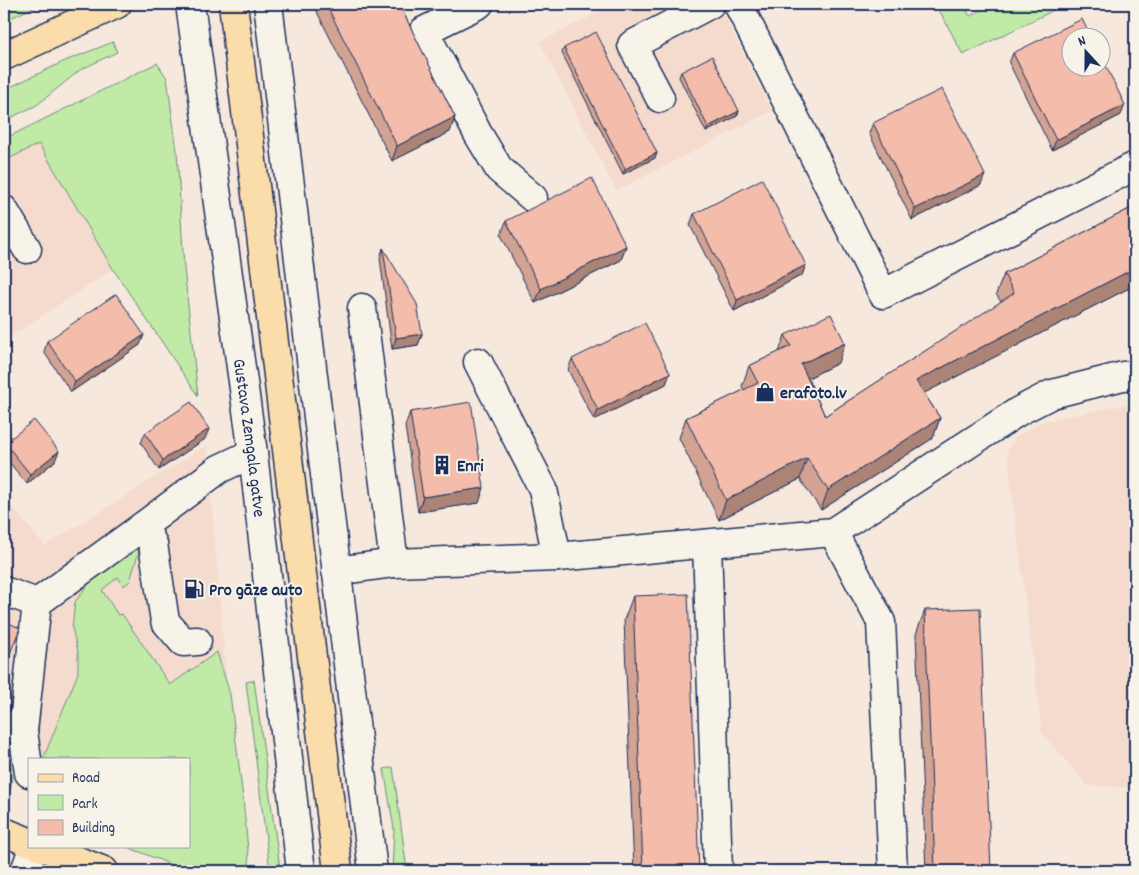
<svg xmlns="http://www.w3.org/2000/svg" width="1139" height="875" font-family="Dekko,sans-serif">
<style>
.built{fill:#f5dbcd}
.green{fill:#c0eaa6;stroke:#6e8c82}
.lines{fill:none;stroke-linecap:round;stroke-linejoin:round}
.minor-casing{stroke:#1b2f5e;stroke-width:31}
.major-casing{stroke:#1b2f5e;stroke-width:31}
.minor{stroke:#f7f3e8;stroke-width:28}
.major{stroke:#faddab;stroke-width:28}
.wall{fill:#d2a292;stroke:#1b2f5e}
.shaded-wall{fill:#ab8477;stroke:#1b2f5e}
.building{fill:#f4bcaa;stroke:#1b2f5e}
.labels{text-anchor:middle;stroke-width:4;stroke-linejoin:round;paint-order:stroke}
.poi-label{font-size:18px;font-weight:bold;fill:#1b2f5e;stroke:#f7f3e8;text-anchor:start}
.street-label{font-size:18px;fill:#1b2f5e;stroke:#f7f3e8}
</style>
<rect width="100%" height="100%" fill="#f6e8dc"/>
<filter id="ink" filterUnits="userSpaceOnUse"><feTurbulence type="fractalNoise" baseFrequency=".02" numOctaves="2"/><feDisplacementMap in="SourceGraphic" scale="10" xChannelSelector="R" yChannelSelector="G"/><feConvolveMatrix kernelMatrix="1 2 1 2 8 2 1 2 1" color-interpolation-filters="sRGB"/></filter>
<g filter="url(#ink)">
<path class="built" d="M615,4h103l54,107 -156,80 -76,-149z
M39,143l74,126 -109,72v-180z
M1124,405h11v383l-47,-2 -46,-53 -35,-283 10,-14 24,-14z
M207,445l30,365 -48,-51h-160v18l-25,-10v-269l41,48z"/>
<path class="green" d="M20,4h21l-37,17v-13z
M936,4h27l7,12 23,-12h73l-103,51z
M113,42l4,10 -37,18 -43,35 -33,16v-31l61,-29z
M157,63l10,15 10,73 7,117 14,128 -85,-127 -74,-125 -35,17v-22z
M136,549l3,2 -9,30 -6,5 -6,-9 -16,13 16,25 4,-1 48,71 47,-33 13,42 13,104 7,73h-63l-62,-25h64v-87h-146l35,-86v-21l-6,-24 3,-26 15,-20z
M254,680l26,188 -11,-5 -23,-181z
M4,747c6,14 12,32 4,47l-4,1z
M393,767l14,104h-15l2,-42 -10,-60z"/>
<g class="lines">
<defs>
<g id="minor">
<path id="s1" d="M190,4l63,449 48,418"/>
<path d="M268,4l105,867"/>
<path d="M479,4l-55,27 54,103 21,35 34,29"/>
<path d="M738,4l145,290 252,-128"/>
<path d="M660,98l-28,-53 78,-41"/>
<path d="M4,210l23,39"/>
<path d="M362,308l32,255"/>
<path d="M478,362l65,127 14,68"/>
<path d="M143,526l10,18 12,77 18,21 14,-1"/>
<path d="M833,532l48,90 12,249"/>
<path d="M707,544l11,327"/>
<path d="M336,571l58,-8 163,-6 276,-25 186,-121 33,-17 71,-18 12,-1"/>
<path d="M4,591l33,12 -14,128 -19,-7"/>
<path d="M37,603l106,-77 76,-57 34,-16"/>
<path d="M23,731l6,42"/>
<path d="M25,871l9,-25"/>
</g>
<path id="major" d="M233,4l105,867
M4,56l113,-52
M4,832l25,10
M40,846l64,25"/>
</defs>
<use href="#minor" class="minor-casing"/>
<use href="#major" class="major-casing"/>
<use href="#minor" class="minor"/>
<use href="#major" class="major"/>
</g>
<path class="wall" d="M313,4h86l56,113 -5,15 -58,29z
M805,4h11l-9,4z
M982,4h11l-9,4z
M564,48l93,105 -2,5 -32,16 -61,-121z
M1013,53l108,62 -69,35 -43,-87z
M681,72l58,39 -2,5 -31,16 -27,-55z
M873,123l108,62 -69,35 -43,-87z
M1135,206v79l-211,108 16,25 -7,20 -112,72 -21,-31 -81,41 -40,-82 7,-20 58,-28 -2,-4 7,-20 30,-14 6,-17 53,28 -30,15 17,38 176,-114 -5,-8 8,-20z
M694,214l112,51 -4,10 -68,36 -44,-86z
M506,221l120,25 -5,14 -86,43 -34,-68z
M383,248l39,86 -4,11 -26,4 -12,-91z
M47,341l93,4 -69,47 -27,-40z
M572,359l98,14 -4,11 -72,36 -26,-50z
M410,412l69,91 -61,9 -13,-86z
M145,433l60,6 -46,31 -18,-27z
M5,443l50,18 -28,23 -23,-28v-9z
M633,596l66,275h-65l-10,-251z
M925,610l66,261h-65l-10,-237z"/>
<path class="shaded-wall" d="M809,4h7l-9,4z
M986,4h7l-9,4z
M1125,105l-4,10 -69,35 4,-10z
M739,111l-2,5 -31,16 2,-5z
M455,117l-5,15 -58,29 5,-15z
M657,153l-2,5 -32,16 2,-5z
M985,175l-4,10 -69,35 3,-11z
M626,246l-5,14 -86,43 6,-14z
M806,265l-4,10 -68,36 3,-11z
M1135,268v17l-226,116 7,-20z
M422,334l-4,11 -26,4 4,-11z
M144,335l-4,10 -69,47 4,-10z
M845,343l-7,20 -44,22 7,-21z
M670,373l-4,11 -72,36 4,-10z
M940,418l-7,20 -112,72 7,-20z
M209,429l-4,10 -46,31 4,-10z
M59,451l-4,10 -28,23 3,-10z
M807,458l-7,21 -81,41 7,-20z
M484,488l-5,15 -61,9 5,-15z"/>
<path class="building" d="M326,4h73l56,113 -58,29z
M1082,19l9,19h-19v30h30v-10l23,47 -69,35 -43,-87z
M596,32l61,121 -32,16 -61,-121z
M712,56l27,55 -31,16 -27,-55z
M942,89l43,86 -70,34 -42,-86z
M592,178l34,68 -85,43 -35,-68z
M762,179l44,86 -69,35 -43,-86z
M1135,206v62l-219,113 24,37 -112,72 -21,-32 -81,42 -40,-82 72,-35 -9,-17 42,-20 -6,-11 46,-21 14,29 -44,21 24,52 189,-123 -10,-19z
M383,248l34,56 5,30 -26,4z
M116,294l28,41 -69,47 -28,-41z
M645,323l25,50 -72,37 -26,-51z
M191,402l18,27 -46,31 -18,-27z
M471,402l13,86 -61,9 -13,-85z
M34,420l25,31 -29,23 -25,-31z
M688,594l11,277h-56l-10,-275z
M980,608l11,263h-56l-10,-261z
M4,621l16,7 -16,41z"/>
</g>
<defs>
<symbol id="shop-bare" viewBox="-9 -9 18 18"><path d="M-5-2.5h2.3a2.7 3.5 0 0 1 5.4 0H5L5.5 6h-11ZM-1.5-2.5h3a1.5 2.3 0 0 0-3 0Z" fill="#1b2f5e" stroke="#f7f3e8" stroke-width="2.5" paint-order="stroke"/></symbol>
<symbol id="building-bare" viewBox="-9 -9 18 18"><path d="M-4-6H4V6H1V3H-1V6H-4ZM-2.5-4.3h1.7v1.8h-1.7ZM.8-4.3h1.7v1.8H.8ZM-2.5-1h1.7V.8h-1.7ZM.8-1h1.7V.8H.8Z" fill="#1b2f5e" stroke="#f7f3e8" stroke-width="2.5" paint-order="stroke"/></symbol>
<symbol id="fuel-bare" viewBox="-9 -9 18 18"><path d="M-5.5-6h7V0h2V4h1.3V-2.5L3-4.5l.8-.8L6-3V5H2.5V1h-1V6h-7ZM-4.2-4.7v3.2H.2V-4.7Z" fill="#1b2f5e" stroke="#f7f3e8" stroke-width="2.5" paint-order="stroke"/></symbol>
</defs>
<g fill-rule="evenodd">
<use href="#shop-bare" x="751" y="378" width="28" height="28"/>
<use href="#building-bare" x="428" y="451" width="28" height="28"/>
<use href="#fuel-bare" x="180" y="575" width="28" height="28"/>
</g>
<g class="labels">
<g class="poi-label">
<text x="780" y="398">erafoto.lv</text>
<text x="457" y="471">Enri</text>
<text x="209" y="595">Pro gāze auto</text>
</g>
<g class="street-label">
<text dy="6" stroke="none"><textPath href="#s1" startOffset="438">Gustava Zemgala gatve</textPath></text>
</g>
</g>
<rect width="1139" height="875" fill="none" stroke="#f7f3e8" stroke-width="20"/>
<rect x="10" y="10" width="1119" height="855" fill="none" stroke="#1b2f5e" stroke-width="2" filter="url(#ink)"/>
<rect x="28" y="758" width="162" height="90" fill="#f7f3e8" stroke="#9fa5b1"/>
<rect x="38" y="774" width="25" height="8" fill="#faddab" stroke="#9fa5b1"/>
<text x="72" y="782" font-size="15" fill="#1b2f5e">Road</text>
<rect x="38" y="795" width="25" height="15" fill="#c0eaa6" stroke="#9fa5b1"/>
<text x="72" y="808" font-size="15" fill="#1b2f5e">Park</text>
<rect x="38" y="820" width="25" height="15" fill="#f4bcaa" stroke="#9fa5b1"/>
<text x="72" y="832" font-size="15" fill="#1b2f5e">Building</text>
<g transform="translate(1086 52) rotate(339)"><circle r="24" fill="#f7f3e8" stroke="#9fa5b1"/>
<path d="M0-4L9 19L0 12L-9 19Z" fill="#1b2f5e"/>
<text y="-8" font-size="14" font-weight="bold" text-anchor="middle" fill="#1b2f5e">N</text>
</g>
</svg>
